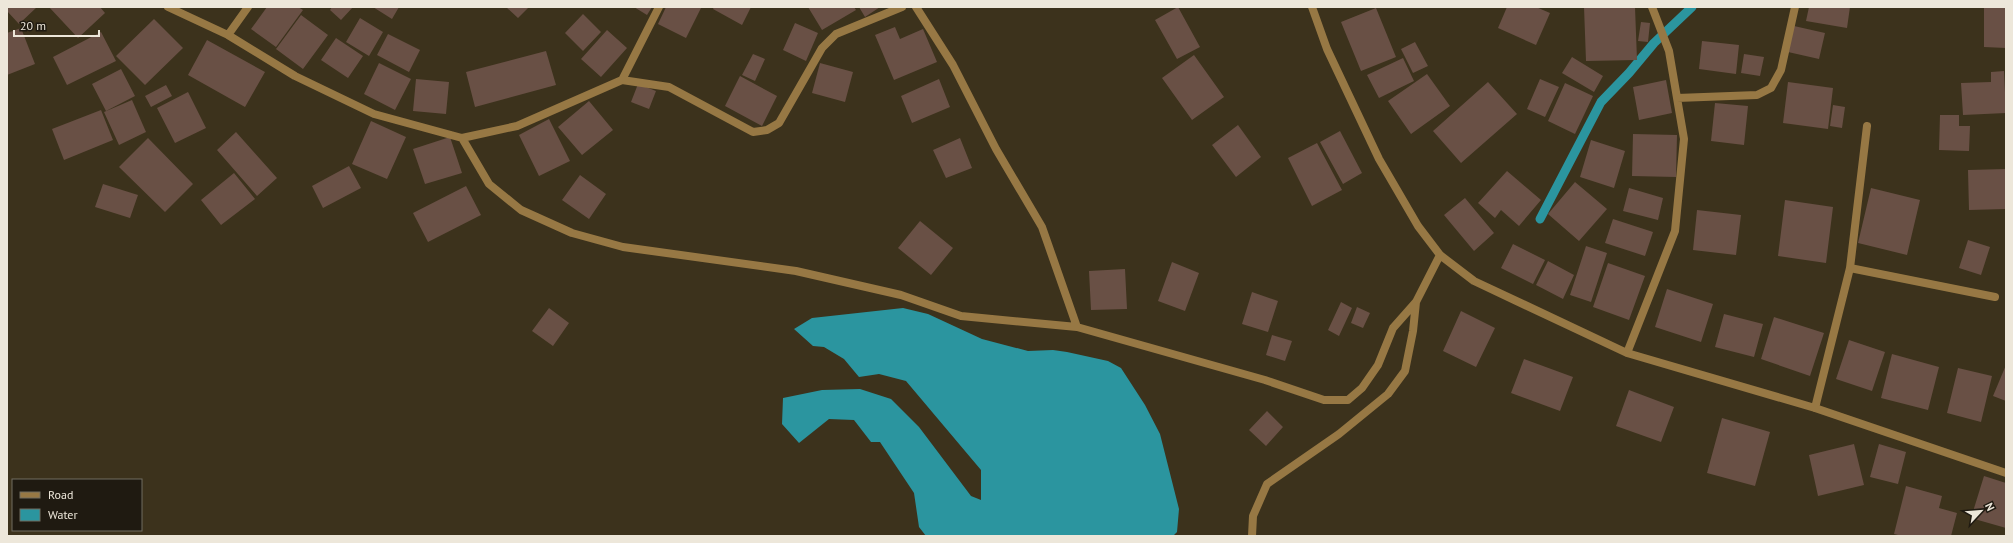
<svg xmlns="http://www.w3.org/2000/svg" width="2013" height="543" font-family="'PT Sans',sans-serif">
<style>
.water{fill:#2b959f}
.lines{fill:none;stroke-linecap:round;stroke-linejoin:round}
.stream{stroke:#2b959f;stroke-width:9}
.building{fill:#695045}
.street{stroke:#977844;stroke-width:8}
</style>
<rect width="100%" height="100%" fill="#3c321c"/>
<path class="water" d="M903,308l25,6 54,25 46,12 25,-1 14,2 41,9 13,7 24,37 15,29 19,75 -2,23 -4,4h-247l-7,-9 -5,-34 -34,-51h-9l-17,-22 -25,-1 -30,24 -17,-19 1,-26 39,-8 38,-1 31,10 28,28 52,69 10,4v-30l-75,-89 -27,-7 -20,3 -15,-18 -20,-12 -11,-1 -19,-17 18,-11z"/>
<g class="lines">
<path class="stream" d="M1540,219l61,-117 28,-29 25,-30 38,-36"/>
</g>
<path class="building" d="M7,7h30l-18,17 -12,-13z
M49,7h51l5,6 -27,25z
M267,7h31l5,3 -27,37 -25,-18z
M332,7h21l-12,13 -11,-10z
M373,7h26l-7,12z
M506,7h23l-11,11z
M634,7h18l-5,8z
M666,7l35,1 -15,30 -28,-14z
M714,7h37l-9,18 -29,-16z
M808,7h46l2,3 -34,20z
M859,7h21l-15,10z
M1178,7l22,40 -23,12 -22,-39z
M1507,7h29l14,6 -14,32 -38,-17z
M1584,7h51l2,53 -51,1z
M1809,7h41l-3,21 -41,-7z
M1984,7h22v41l-22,-1z
M1376,8l20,49 -35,14 -20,-49z
M583,14l18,18 -18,19 -18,-18z
M301,15l27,20 -25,34 -27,-20z
M360,18l23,14 -14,24 -23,-14z
M154,19l29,29 -38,37 -29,-29z
M1641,22l9,1 -2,19 -10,-1z
M795,23l23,10 -12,28 -23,-11z
M1794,26l31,7 -6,26 -31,-7z
M895,27l5,12 23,-10 14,33 -43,18 -19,-45z
M21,28l14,36 -28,11v-42z
M607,30l20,18 -26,29 -20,-18z
M101,32l15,29 -49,24 -14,-28z
M388,34l32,16 -11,22 -32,-17z
M336,38l27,18 -15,22 -27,-18z
M207,40l58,32 -20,35 -57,-32z
M1702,41l37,4 -3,29 -37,-5z
M1415,42l13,24 -15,7 -12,-24z
M546,51l10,34 -81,22 -9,-35z
M753,54l12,5 -10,22 -13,-6z
M1744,54l20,3 -4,19 -19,-3z
M1194,55l30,42 -32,23 -30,-42z
M1572,57l31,19 -9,16 -32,-19z
M1403,58l11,23 -35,17 -12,-23z
M379,63l32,16 -16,31 -31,-16z
M820,63l33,9 -8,30 -33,-9z
M121,69l14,27 -29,15 -14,-27z
M2004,71l2,42 -43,2 -2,-32 30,-1v-10z
M1427,74l23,32 -39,28 -23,-33z
M740,76l37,20 -15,30 -37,-20z
M416,79l33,3 -3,32 -33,-3z
M939,79l11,28 -38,16 -11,-27z
M1540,79l19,8 -14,30 -18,-8z
M1666,80l6,33 -33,7 -6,-33z
M1488,82l29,32 -56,49 -28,-32z
M1788,82l45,6 -5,41 -45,-6z
M1565,83l28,13 -18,38 -27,-13z
M638,84l18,7 -7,18 -18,-7z
M166,85l6,11 -21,11 -6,-11z
M188,92l18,36 -31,15 -18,-35z
M132,100l14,32 -27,13 -15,-33z
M589,101l24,29 -31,25 -24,-28z
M1715,103l33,3 -4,39 -33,-4z
M1833,105l12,2 -3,21 -12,-2z
M101,110l12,30 -49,20 -12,-31z
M1940,115h19v11h11l-1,25 -30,-1z
M549,119l21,42 -31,15 -20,-41z
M371,121l35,16 -19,42 -35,-15z
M1238,125l23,32 -25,20 -24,-32z
M1340,131l22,42 -19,11 -23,-42z
M236,132l41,46 -20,18 -40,-46z
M1633,134l44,1 -1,42 -44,-1z
M450,137l12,36 -37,11 -12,-35z
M148,138l45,46 -28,28 -46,-45z
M960,138l12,30 -26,10 -13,-28z
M1591,140l34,11 -11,37 -34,-11z
M1317,143l25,47 -30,16 -24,-48z
M349,166l12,22 -38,20 -11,-22z
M2006,169v40l-37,1 -1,-40z
M1507,171l34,29 -22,26 -18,-16 -6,8 -17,-15z
M234,173l21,26 -34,26 -20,-25z
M580,175l26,19 -17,25 -27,-19z
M1575,182l32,27 -28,32 -31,-27z
M103,184l35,11 -8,23 -35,-11z
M466,186l15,29 -53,27 -15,-29z
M1629,188l34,10 -5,22 -35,-9z
M1871,188l49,12 -13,55 -49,-12z
M1465,198l29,35 -20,18 -30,-36z
M1785,200l48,7 -7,56 -48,-7z
M1697,210l44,5 -5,40 -43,-5z
M1613,219l40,13 -8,24 -40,-13z
M920,221l33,27 -22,27 -33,-27z
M1968,240l22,7 -9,28 -22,-7z
M1513,244l32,16 -12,24 -32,-16z
M1586,246l21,7 -16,49 -21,-7z
M1548,261l26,14 -11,24 -27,-14z
M1172,262l27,11 -14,38 -27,-10z
M1608,263l37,13 -16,44 -36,-13z
M1125,269l2,40 -36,1 -2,-39z
M1667,289l46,15 -12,38 -46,-15z
M1252,292l26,9 -10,31 -26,-8z
M1341,302l11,6 -13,28 -11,-6z
M1357,307l13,6 -7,15 -12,-5z
M549,308l20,15 -16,23 -21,-15z
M1461,311l34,17 -19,39 -33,-16z
M1724,314l39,10 -9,33 -39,-10z
M1774,317l50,16 -14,43 -49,-17z
M1272,335l20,6 -7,20 -19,-6z
M1849,340l36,12 -13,39 -36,-12z
M1892,354l47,13 -11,43 -47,-12z
M1524,359l49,18 -13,34 -49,-18z
M2006,365v36l-13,-5z
M1958,368l34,8 -11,46 -34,-9z
M1629,390l45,17 -13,35 -45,-16z
M1267,411l16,16 -17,19 -17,-16z
M1722,418l48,14 -15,54 -48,-13z
M1854,444l10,41 -46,11 -9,-41z
M1879,444l27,8 -8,32 -28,-7z
M1984,476l22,7v45l-35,-10z
M1906,486l36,10 -3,12 18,5 -6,23h-49l-8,-2z"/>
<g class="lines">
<path class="street" d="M168,7l60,28 67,41 79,38 88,24 55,-12 105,-46 47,7 84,45 14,-2 12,-7 43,-75 14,-14 66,-27
M916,7l37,58 43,84 46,78 35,100 188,53 59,20h24l14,-12 16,-23 15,-37 23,-26 24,-47
M1312,7l15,42 52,110 39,67 22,29 34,26 153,72 188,55 191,65
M228,35l20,-28
M622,80l37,-73
M1677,98l80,-3 14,-7 10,-18 14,-63
M462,138l27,46 32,26 51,23 51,14 173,24 105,24 60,21 116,11
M1850,268l17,-142
M1627,353l48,-122 9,-92 -15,-88 -17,-44
M1815,408l35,-140 145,29
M1252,536l1,-20 14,-32 72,-50 49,-40 17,-23 8,-40 3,-29"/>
</g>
<rect width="2013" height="543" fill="none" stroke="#ede7da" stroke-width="16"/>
<rect x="12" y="479" width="130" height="52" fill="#1f1a11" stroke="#716c61"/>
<rect x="20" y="492" width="20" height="6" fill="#977844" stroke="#716c61"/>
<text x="48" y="499" font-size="12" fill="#ede7da">Road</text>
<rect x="20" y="509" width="20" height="12" fill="#2b959f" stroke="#716c61"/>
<text x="48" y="519" font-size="12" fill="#ede7da">Water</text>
<g transform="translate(1981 511) rotate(64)" stroke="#1f1a11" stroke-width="3" paint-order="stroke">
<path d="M0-3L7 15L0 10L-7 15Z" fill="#ede7da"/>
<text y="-6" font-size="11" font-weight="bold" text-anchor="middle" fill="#ede7da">N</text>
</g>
<path d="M14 30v6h85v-6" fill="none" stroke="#ede7da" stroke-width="2"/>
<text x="20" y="30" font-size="12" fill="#ede7da" stroke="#1f1a11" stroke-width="3" paint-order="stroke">20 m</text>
</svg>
